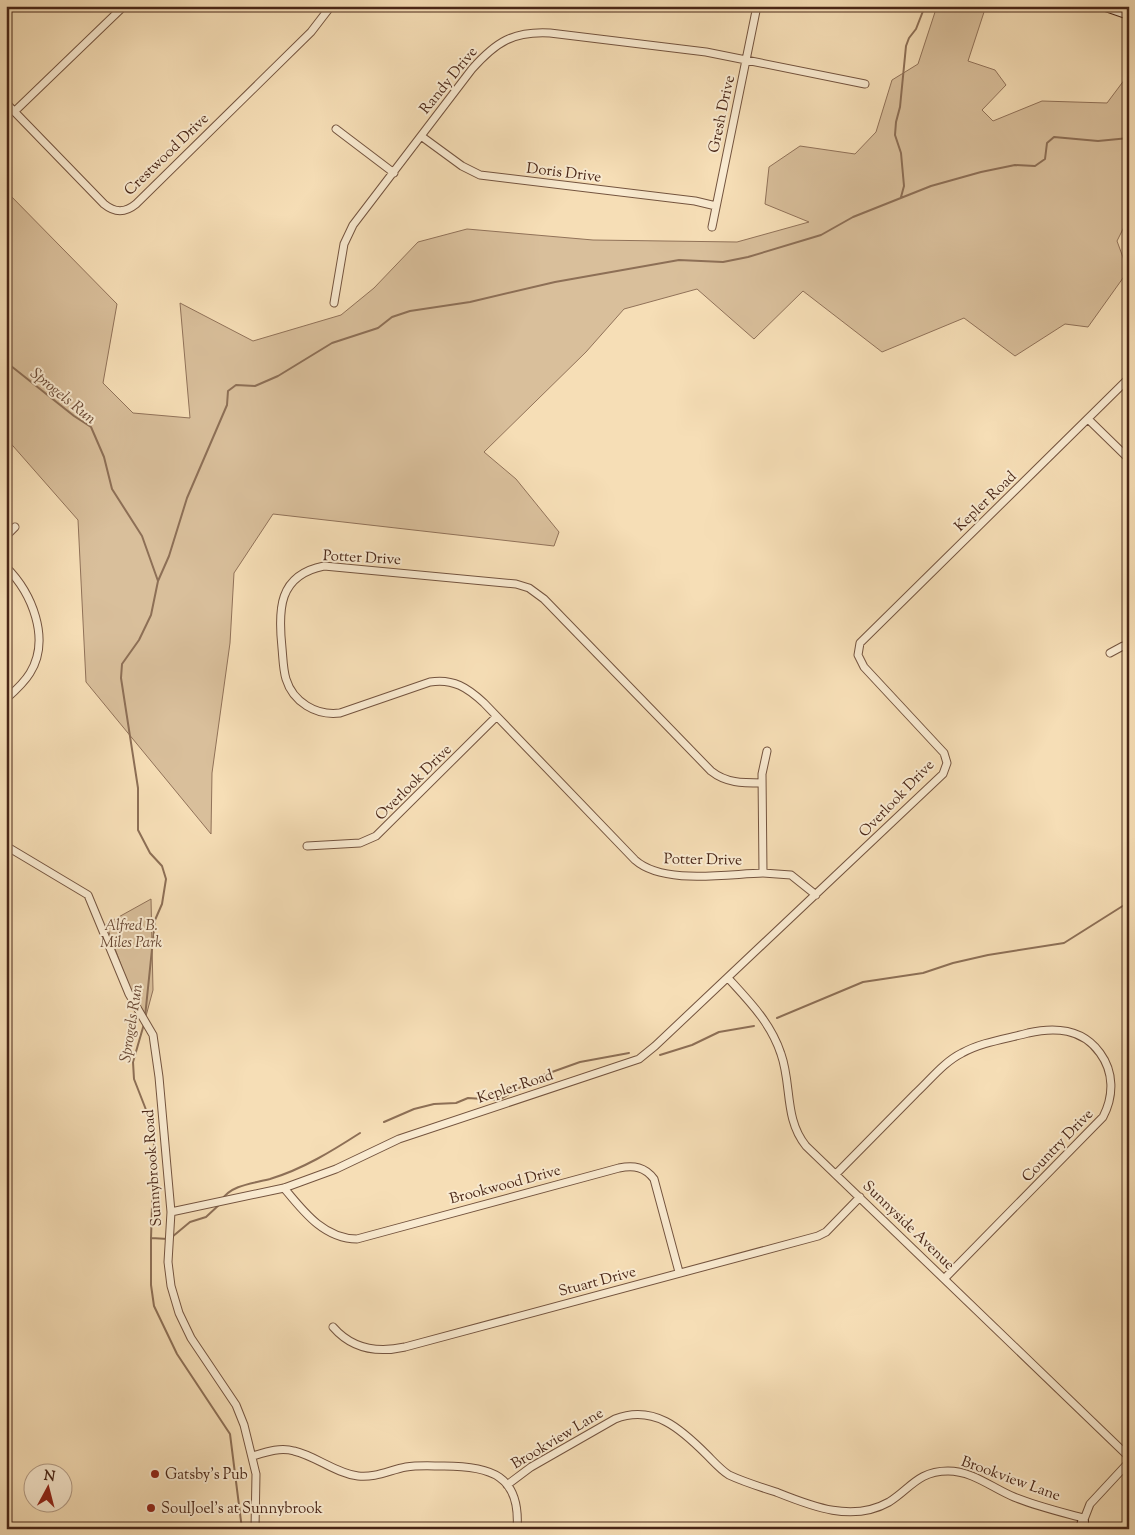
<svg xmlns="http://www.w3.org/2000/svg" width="1135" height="1535" font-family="'Sorts Mill Goudy',serif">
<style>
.green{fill:#d9bf9b;stroke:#917259}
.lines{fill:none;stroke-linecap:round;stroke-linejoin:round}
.stream{stroke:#8d6f56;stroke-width:2}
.street-casing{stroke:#74543f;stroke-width:9}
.secondary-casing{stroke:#492617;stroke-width:12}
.street{stroke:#f9ead0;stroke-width:7}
.secondary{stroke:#f9ead0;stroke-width:10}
.poi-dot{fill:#8f2418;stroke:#f9ead0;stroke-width:2}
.labels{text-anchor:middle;stroke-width:4;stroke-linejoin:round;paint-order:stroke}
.street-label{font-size:15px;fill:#492617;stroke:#f9ead0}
.park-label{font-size:15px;font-style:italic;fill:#664531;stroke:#f9ead0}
.poi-label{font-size:15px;fill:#492617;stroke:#f9ead0;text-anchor:start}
.water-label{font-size:16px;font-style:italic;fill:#6b4a36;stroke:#f9ead0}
</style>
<rect width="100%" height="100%" fill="#f6deb6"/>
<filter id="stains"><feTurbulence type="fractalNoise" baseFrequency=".004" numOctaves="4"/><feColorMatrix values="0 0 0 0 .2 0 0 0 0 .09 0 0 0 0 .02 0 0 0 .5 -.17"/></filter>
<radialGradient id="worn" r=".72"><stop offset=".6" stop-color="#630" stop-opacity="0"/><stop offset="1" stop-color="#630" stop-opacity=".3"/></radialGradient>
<path class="green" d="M937,6h49l-18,55 27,9 11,15 -24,25 11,11 49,-20 65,2 18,-24h4v138l-12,24 11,30 -40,56 -23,-3 -50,32 -51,-38 -82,34 -79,-61 -49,48 -57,-50 -73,20 -38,43 -102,100 32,27 43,53 -5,14 -281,-32 -39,59 -4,70 -18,130 -1,61 -125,-152 -8,-162 -72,-82v-247l111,113 -14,79 30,30 57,5 -10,-115 73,38 88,-26 33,-27 44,-46 49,-13 126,11 144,2 72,-20 -44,-18 4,-37 31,-21 55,8 21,-22 16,-52 26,-16z
M151,899l2,91 -7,26 -18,-32 -22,-60z"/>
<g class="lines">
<path class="stream" d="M901,197l3,-11 -3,-33 -6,-18 1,-13 4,-15 6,-61 3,-8 7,-9 9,-23
M6,362l68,54 17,11 13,30 8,32 30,47 16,45 -7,34 -12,25 -17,24 -1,14 17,110v42l12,23 12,13 4,13 -4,25 -7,16 -10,97
M158,581l11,-25 18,-58 40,-93 1,-14 8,-6 19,1 23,-10 54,-33 46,-15 14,-11 18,-6 60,-9 85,-20 124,-22 44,2 25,-5 73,-22 32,-18 78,-31 50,-14 34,-7 20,1 10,-7 2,-16 7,-6 44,4 31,-3
M777,1018l86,-36 60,-9 30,-10 35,-8 76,-12 65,-41
M144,1024l-11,38 1,17 16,41 4,23 -3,95v47l3,21 23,48 53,80 12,95
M660,1055l32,-10 27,-13 35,-6
M384,1122l30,-13 20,-5 22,-1 12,-5 31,2 39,-23 42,-15 49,-9
M222,1200c8,-15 33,-17 48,-21 33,-10 62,-28 90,-46
M172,1237l18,-15 16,-5 14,-13
M151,1238l17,1
M533,1525l91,4
M1086,1527l43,-1
M442,1529l58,-5
M628,1529l85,-3 36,3
M1070,1529l6,-1"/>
<defs>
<path id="street" d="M6,103l98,101c11,9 21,9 32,0l175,-172 20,-26
M15,111l109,-105
M336,129l58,44
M421,136l41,30 18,9 215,26 21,5
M712,227l45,-221
M334,303l10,-59 9,-19 119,-156c24,-27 41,-38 78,-36l156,19 159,32
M1088,419l41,40
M6,536l9,-9
M6,567c26,26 45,72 24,106 -6,10 -15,18 -24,26
M1110,653l13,-7 6,1
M767,751l-5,23 1,99 28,2 25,20
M762,783c-20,0 -36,0 -51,-12l-167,-172 -15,-11 -13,-4 -192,-18c-46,9 -46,44 -42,82 1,10 1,21 4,31 7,23 30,37 54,34l90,-31c23,-4 38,6 54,21l151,157c28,25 91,14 128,13
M6,846l82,49 41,99 24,41 6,42 12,135 -3,50 3,24 8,27 12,25 45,67 8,20 12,49 -1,55
M307,846l53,-3 16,-7 120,-119
M728,978c21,23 43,45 53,76 11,31 3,65 25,92l323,311
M836,1174c27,-27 53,-54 80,-81 15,-14 28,-31 46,-40 20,-11 44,-14 66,-20 27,-6 54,-5 72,20 14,19 14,43 3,64l-158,161
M284,1188c19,23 40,51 73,51l262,-71c15,-3 26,-1 35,11l25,93
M171,1212l113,-24 52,-19 63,-30 240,-80 16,-13 288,-272 4,-11 -3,-10 -80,-86 -6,-12 2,-12 269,-265
M333,1327c19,22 45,26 72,20l413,-111 8,-4 34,-35
M253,1456c13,-4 27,-9 41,-5 22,5 41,22 64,25 17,2 32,-6 48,-9 12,-2 26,-1 38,-1 46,0 77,9 73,63
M507,1485l24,-18 84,-48c39,-15 66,10 92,36 7,7 14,15 22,20 15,7 31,12 47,17 35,14 76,31 113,10 21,-13 29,-31 59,-31 25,0 44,17 66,26 22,9 47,15 69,21
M1083,1522l7,-18 39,-42"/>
<path id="secondary" d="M1106,6l23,8
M1081,1529l2,-7"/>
</defs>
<use href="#street" class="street-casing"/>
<use href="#secondary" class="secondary-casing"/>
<use href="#street" class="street"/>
<use href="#secondary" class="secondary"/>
</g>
<g class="poi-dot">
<circle cx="155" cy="1474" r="5"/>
<circle cx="151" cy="1508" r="5"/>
</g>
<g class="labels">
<g class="street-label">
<text transform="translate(448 80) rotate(-51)" y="5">Randy Drive</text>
<text transform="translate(721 114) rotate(-78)" y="5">Gresh Drive</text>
<text transform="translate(166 154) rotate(-44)" y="5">Crestwood Drive</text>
<text transform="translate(564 172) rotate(7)" y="5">Doris Drive</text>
<text transform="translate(985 501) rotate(-44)" y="5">Kepler Road</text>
<text transform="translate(362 557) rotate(3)" y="5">Potter Drive</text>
<text transform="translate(413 782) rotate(-45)" y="5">Overlook Drive</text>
<text transform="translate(896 798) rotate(-46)" y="5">Overlook Drive</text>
<text transform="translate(703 859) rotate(1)" y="5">Potter Drive</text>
<text transform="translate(515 1086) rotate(-18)" y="5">Kepler Road</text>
<text transform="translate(1057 1145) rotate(-46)" y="5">Country Drive</text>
<text transform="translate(152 1168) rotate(-94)" y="5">Sunnybrook Road</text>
<text transform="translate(505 1184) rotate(-15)" y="5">Brookwood Drive</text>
<text transform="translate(909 1225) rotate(44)" y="5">Sunnyside Avenue</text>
<text transform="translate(597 1281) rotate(-15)" y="5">Stuart Drive</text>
<text transform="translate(557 1438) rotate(-31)" y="5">Brookview Lane</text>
<text transform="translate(1011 1478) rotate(20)" y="5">Brookview Lane</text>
</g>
<g class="park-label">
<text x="131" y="930">Alfred B.<tspan x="131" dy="17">Miles Park</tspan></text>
</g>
<g class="poi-label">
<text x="165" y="1479">Gatsby's Pub</text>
<text x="161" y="1513">SoulJoel's at Sunnybrook</text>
</g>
<g class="water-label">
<text transform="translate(64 395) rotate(39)" y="6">Sprogels Run</text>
<text transform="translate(130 1023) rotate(-81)" y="6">Sprogels Run</text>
</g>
</g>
<rect width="1135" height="1535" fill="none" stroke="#f6deb6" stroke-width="25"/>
<rect x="8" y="8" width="1120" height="1520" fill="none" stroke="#492617" stroke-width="2.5"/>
<rect x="12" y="12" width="1110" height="1510" fill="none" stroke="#492617"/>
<g transform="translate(48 1488) rotate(7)"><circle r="24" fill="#f9ead0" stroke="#b39c86"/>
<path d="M0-4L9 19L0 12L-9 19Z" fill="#8f2418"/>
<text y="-8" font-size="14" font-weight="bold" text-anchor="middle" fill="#492617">N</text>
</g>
<rect width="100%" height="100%" filter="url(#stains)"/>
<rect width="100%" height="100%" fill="url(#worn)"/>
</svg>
